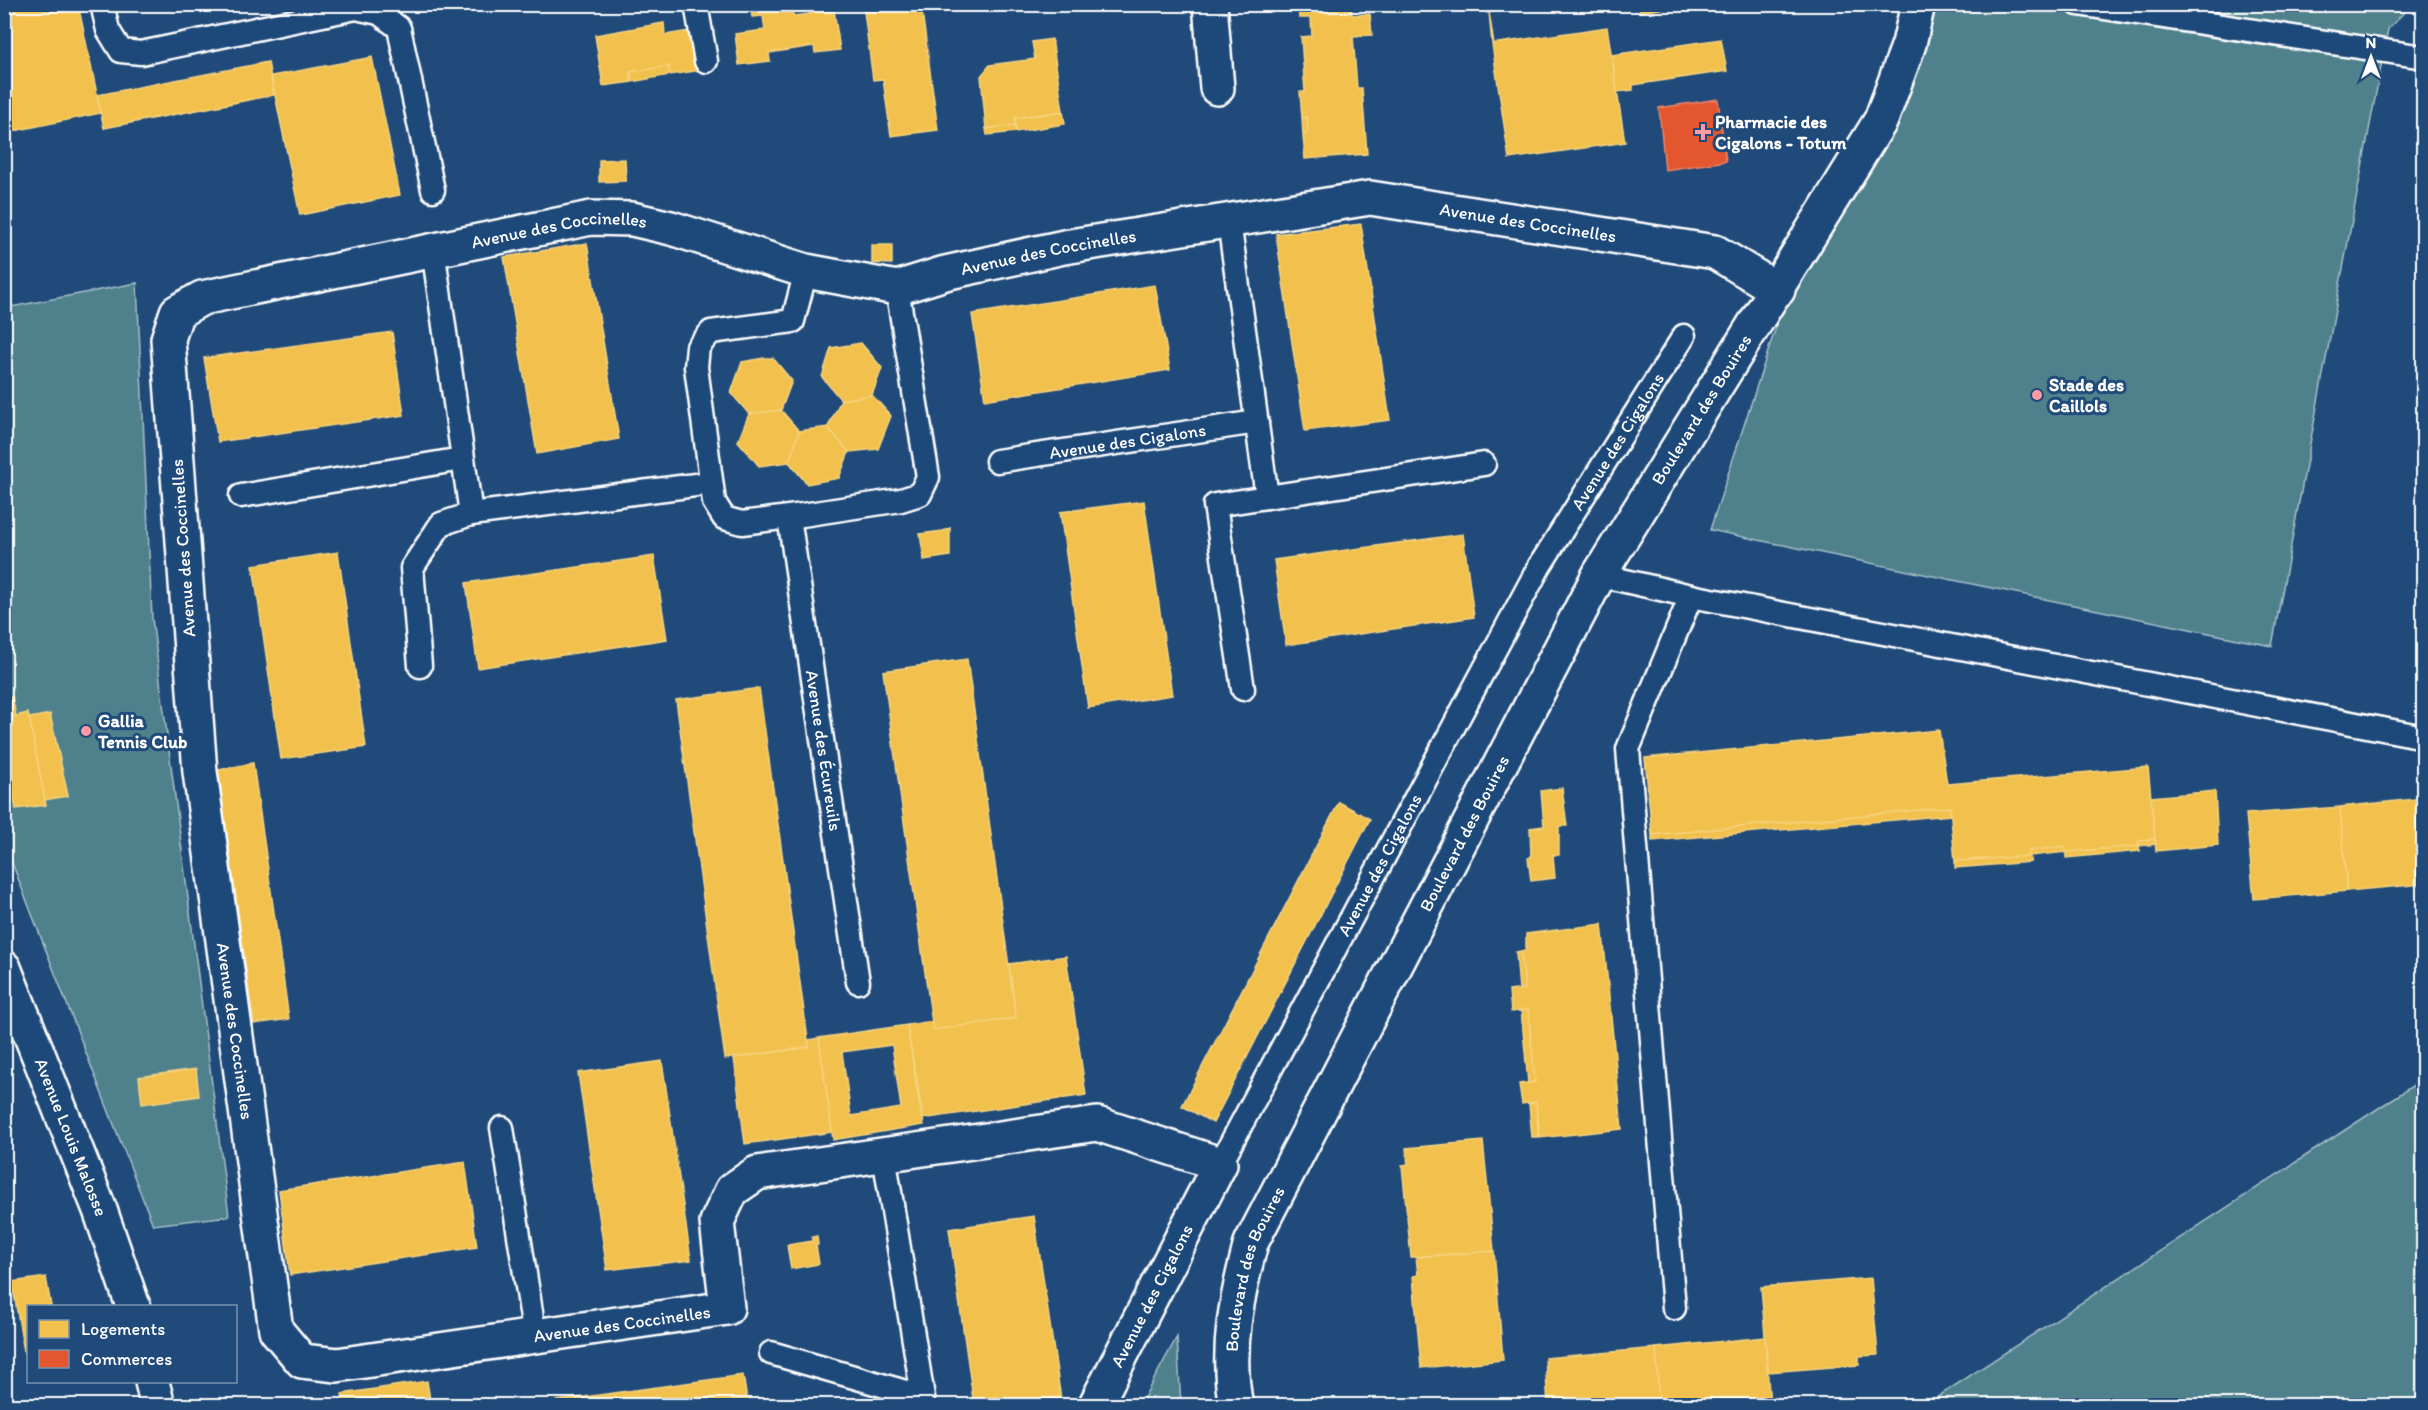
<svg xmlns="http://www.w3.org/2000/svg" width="2428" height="1410" font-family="Itim,sans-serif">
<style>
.green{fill:#50818d;stroke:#a8c0c6;stroke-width:1.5}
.homes{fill:#f2c14e;stroke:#f6d483;stroke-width:1.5;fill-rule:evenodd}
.shops{fill:#e4572e;stroke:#ec896d;stroke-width:1.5}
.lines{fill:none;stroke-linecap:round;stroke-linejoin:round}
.service-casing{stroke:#fff;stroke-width:27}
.minor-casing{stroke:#fff;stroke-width:38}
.tertiary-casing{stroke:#fff;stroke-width:38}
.service{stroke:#1f4a7a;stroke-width:22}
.minor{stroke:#1f4a7a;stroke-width:33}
.tertiary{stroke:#1f4a7a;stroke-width:33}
.poi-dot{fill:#ff9aa2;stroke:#1f4a7a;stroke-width:2}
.labels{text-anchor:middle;stroke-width:6;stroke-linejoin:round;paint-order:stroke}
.poi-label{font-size:18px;font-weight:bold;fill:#fff;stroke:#1f4a7a;text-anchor:start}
.street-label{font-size:18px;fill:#fff;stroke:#1f4a7a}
</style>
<rect width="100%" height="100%" fill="#1f4a7a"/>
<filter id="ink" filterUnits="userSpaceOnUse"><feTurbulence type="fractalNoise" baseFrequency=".0167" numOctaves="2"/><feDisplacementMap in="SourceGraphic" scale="12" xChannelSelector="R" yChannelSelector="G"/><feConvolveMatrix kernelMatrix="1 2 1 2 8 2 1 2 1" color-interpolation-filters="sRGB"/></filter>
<g filter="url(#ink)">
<path class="green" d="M1931,5h480l-23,24 -116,617 -562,-116 88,-271z
M137,283l15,335 77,598 -76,9 -148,-380v-537z
M2423,1079v326h-498z
M1177,1337l4,68h-41z"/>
<path class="homes" d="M4,4h74l23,109 -97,20z
M750,4h42l1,12 17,-2 -2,-10h25l7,46 -25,3 -1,-7 -45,7 1,8 -31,4 -4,-31 30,-4 -2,-14 -11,1z
M863,4h58l17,126 -47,6 -8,-57 -10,1z
M1298,4h53l1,11 18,-1 2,21 -19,1 4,52h5l5,66 -62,5 -2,-23 5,-5 -1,-14 -5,1 -2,-26h5l-4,-55 11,-1 -1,-18h-12z
M1486,4h54l-53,9z
M1639,4h34v3l-33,5z
M1704,4h48l-46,8z
M1489,12l5,32h-2z
M664,23l1,12 24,-4 7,40 -26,4 -1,-9 -39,6 2,10 -29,4 -8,-51z
M1607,27l18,115 -116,17 -17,-115z
M1052,39l11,72 -48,7v7l-29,4 -5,-53 9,-11 45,-6 -3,-17z
M1721,39l6,32 -94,14v5l-16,2 -5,-37z
M372,57l28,138 -100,20 -29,-139z
M268,62l6,33 -170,33 -7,-33z
M669,66l1,9 -38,7 -2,-10z
M1063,111l2,13 -49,8 -1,-14z
M1307,117l1,14 -5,5 -1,-18z
M1015,125l1,7 -29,3 -1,-6z
M625,159l1,22 -27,1v-22z
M1361,224l29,196 -85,11 -29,-197z
M587,243l32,196 -82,15 -33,-197z
M872,245h20v19l-20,-1z
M1155,285l15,85 -185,30 -13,-86z
M392,332l12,83 -186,27 -14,-84z
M861,343l21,25 -10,27 -31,5 -19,-23 9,-29z
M764,358h9l19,23 -11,29 -32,4 -18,-21 11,-31z
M872,395l19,21 -13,33 -29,3 -21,-25 13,-27z
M781,410l18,21 -10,31 -30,4 -21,-25 11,-27z
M828,427l21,25 -10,26 -32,6 -18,-22 10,-31z
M1144,501l28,194 -84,13 -28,-196z
M950,528v28l-26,4 -4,-26 23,-3z
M1463,534l11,83 -188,28 -12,-85z
M338,552l28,195 -85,12 -28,-194z
M654,556l13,83 -189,29 -12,-85z
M967,659l49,359 -83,12 -50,-359z
M759,688l50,359 -84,12 -49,-359z
M12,697l4,19 -12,3v-20z
M28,713l18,92 -30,4 -12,-59v-31z
M50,714l18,82 -23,4 -16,-82z
M1939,730l8,54 201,-17 7,72 -16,2v5l-73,6 -1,-6 -36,5 1,5 -75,5 -5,-54 -298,28 -7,-77z
M253,763l36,256 -35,5 -36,-254z
M1562,788l5,38h-8v29h-6l2,23 -24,3 -3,-23 3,-1 -1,-29 14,-2 -3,-35z
M2215,791l3,54 -62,6 -5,-54z
M2424,798v86l-77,7 -7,-84z
M1339,802l31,17 -157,304 -31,-17z
M1950,807l1,8 -299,26v-6z
M2340,807l7,84 -93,8 -8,-85z
M2155,839l1,5 -17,2v-5z
M2065,846l1,6 -36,4 -1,-5z
M2139,846l1,5 -74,7v-6z
M2030,856l1,6 -76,6v-7z
M1602,924l20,205 -83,9 -3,-36 -14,2 -3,-20 16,-2 -7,-72 -17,2 -2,-21 16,-2 -4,-38 5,-1v-16z
M1521,951l4,38 -6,1 -3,-38z
M1066,956l20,139 -164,24 -15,-94 25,-4 1,9 83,-12 -7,-54z
M1521,1010h7l7,72 -7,1z
M907,1025l17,100 -91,15 -14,-102zM892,1045l9,63 -50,8 -9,-64z
M819,1038l13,94 -87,12 -11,-86 75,-11 -1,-7z
M662,1061l29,199 -84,10 -29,-197z
M196,1069l3,27 -57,8 -3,-27z
M1536,1102l4,35h-8l-3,-33z
M1483,1141l11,110 -83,6 -9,-92 6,-1 -2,-16z
M465,1162l12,85 -187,28 -11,-85z
M1034,1216l28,190h-88l-25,-177z
M817,1236l1,9h-2l3,19 -28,5 -4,-24 25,-4v-4z
M1494,1251l9,109 -82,8 -8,-92 5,-1 -2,-18z
M46,1277l5,29h-23v57h-2l-14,-81z
M1871,1278l7,77 -19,1v9l-91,7 -7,-85z
M1765,1337l5,69h-111l-3,-58z
M1656,1348l3,58h-111l-3,-48z
M743,1375l5,31h-191l-1,-5z
M427,1381l4,25h-87l-2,-12z"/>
<path class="shops" d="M1718,99l8,62 -61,9 -6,-62z"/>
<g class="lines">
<defs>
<g id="service">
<path d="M102,4l6,26 13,21 20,2 215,-45 23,5 20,15 34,162"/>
<path d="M696,4l10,57"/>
<path d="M2078,4l346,53"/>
<path d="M1229,221l38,276 -52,8 28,184"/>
<path d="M806,271l-13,50 -82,11 -13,15 -2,20 18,135 10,16 18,5 47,-6 112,-17 19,-6 8,-17 -31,-189"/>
<path id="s1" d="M997,461l260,-39"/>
<path d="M241,496l221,-37"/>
<path d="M1267,497l217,-33"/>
<path d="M471,514l240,-31"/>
<path id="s2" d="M789,517l69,465"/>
<path d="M1599,575l92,21 733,141"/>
<path d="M420,666l-8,-98 29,-44 30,-10 -38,-265"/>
<path d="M502,1128l33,209"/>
<path id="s3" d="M1220,1164l319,-597 145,-231"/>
<path d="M1674,1308l-46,-559 63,-153"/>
<path d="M771,1353l152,44 -39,-242"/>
</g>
<g id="minor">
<path d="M1210,4l7,84"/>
<path id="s4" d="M1095,1406l125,-242 -123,-40 -340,49 -25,17 -15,32 10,86 -390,57 -35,-4 -26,-31 -76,-558 -32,-433 9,-27 25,-14 389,-80 41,1 39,9 135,43 91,17 48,-15 119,-26 306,-49 345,54 63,38"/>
<path id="s5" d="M1236,1406c-11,-56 1,-110 15,-163l348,-668 282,-455 28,-76 9,-40"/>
</g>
<g id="tertiary">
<path id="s6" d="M4,968l96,242 33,96"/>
<path d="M152,1382l6,24"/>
</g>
</defs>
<use href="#service" class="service-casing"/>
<use href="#minor" class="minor-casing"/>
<use href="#tertiary" class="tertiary-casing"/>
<use href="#service" class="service"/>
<use href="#minor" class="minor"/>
<use href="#tertiary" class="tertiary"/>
</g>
</g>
<g class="poi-dot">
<path d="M1700 123h6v6h6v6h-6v6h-6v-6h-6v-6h6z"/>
<circle cx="2037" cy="395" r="6"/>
<circle cx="86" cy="731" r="6"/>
</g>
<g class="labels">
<g class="poi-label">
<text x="1715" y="128">Pharmacie des<tspan x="1715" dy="21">Cigalons - Totum</tspan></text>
<text x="2049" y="391">Stade des<tspan x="2049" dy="21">Caillols</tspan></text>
<text x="98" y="727">Gallia<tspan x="98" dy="21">Tennis Club</tspan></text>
</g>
<g class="street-label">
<text dy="6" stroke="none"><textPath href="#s4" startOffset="3776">Avenue des Coccinelles</textPath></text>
<text dy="6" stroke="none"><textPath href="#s4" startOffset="2786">Avenue des Coccinelles</textPath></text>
<text dy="6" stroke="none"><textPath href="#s4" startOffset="3290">Avenue des Coccinelles</textPath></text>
<text dy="6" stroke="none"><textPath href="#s5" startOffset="1113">Boulevard des Bouires</textPath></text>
<text dy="6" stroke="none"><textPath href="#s1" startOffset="132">Avenue des Cigalons</textPath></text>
<text dy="6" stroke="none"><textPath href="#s3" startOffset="825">Avenue des Cigalons</textPath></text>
<text transform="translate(183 548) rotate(-94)" y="6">Avenue des Coccinelles</text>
<text dy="6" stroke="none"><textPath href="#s2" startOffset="236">Avenue des Écureuils</textPath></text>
<text dy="6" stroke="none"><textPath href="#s5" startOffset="627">Boulevard des Bouires</textPath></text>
<text dy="6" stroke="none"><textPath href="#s3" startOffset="339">Avenue des Cigalons</textPath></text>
<text transform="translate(235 1031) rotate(82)" y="6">Avenue des Coccinelles</text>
<text dy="6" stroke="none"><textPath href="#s6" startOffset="182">Avenue Louis Malosse</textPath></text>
<text dy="6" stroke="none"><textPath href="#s5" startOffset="141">Boulevard des Bouires</textPath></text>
<text dy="6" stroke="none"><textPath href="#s4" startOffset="124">Avenue des Cigalons</textPath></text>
<text transform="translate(622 1324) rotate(-8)" y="6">Avenue des Coccinelles</text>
</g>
</g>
<rect width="2428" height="1410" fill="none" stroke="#1f4a7a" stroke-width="24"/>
<rect x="12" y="12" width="2404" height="1386" fill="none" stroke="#fff" stroke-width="2" filter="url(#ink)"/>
<rect x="27" y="1305" width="210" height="78" fill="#1f4a7a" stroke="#7992af" stroke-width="1.5"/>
<rect x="39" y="1320" width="30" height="18" fill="#f2c14e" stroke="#7992af" stroke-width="1.5"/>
<text x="81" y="1335" font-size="18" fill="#ffffff">Logements</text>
<rect x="39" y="1350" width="30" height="18" fill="#e4572e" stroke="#7992af" stroke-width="1.5"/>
<text x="81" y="1365" font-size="18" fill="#ffffff">Commerces</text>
<g transform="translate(2371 57)" stroke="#1f4a7a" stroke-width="4.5" paint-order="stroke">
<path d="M0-4.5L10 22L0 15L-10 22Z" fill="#ffffff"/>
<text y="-9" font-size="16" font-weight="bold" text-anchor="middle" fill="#ffffff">N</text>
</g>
</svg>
